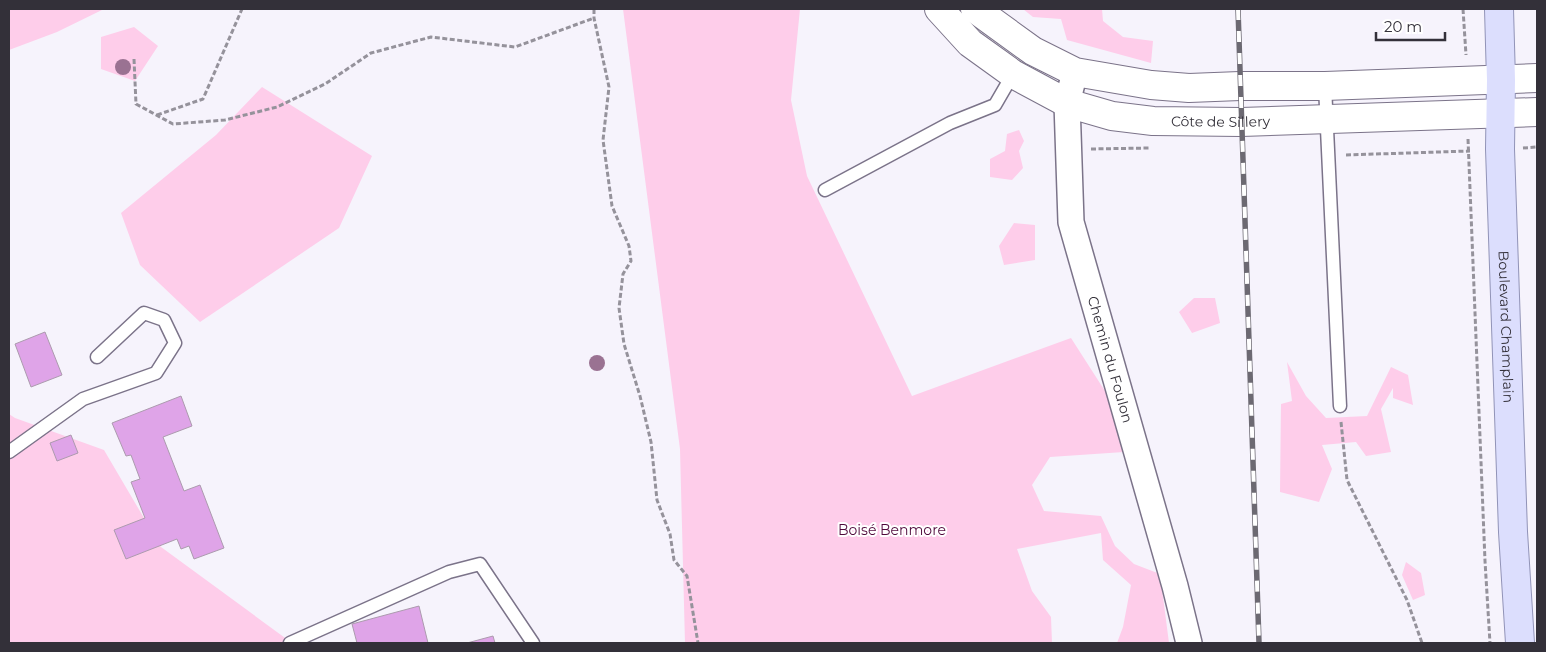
<svg xmlns="http://www.w3.org/2000/svg" width="1546" height="652" font-family="Montserrat,sans-serif">
<style>
.green{fill:#fecdea}
.building{fill:#dfa4e8;stroke:#ac9bae}
.lines{fill:none;stroke-linecap:round;stroke-linejoin:round}
.service-casing{stroke:#7b7389;stroke-width:15}
.minor-casing{stroke:#7b7389;stroke-width:28}
.tertiary-casing{stroke:#7b7389;stroke-width:30}
.primary-casing{stroke:#9193b7;stroke-width:30}
.path{stroke:#95929b;stroke-width:3;stroke-dasharray:5 2.5;stroke-linecap:butt}
.service{stroke:#fff;stroke-width:12}
.minor{stroke:#fff;stroke-width:25}
.tertiary{stroke:#fff;stroke-width:28}
.primary{stroke:#dcdefd;stroke-width:28}
.rail-casing{stroke:#6c6972;stroke-width:5.5}
.rail{stroke:#fff;stroke-width:4;stroke-dasharray:11;stroke-linecap:butt}
.tree{fill:#9a7292}
.labels{text-anchor:middle;stroke-width:4;stroke-linejoin:round;paint-order:stroke}
.street-label{font-size:14px;fill:#333039;stroke:#fff}
.park-label{font-size:14px;fill:#4f093c;stroke:#fff}
</style>
<rect width="100%" height="100%" fill="#f6f3fc"/>
<path class="green" d="M9,9h95l-47,23 -48,18z
M623,9h177l-9,91 16,76 105,220 159,-58 50,78 3,36 -74,5 -18,28 12,26 57,5 14,30 19,18 26,10 9,69h-52l6,-16 8,-42 -28,-25 -2,-27 -84,16 15,42 19,26 1,26h-367l-5,-194z
M1023,9h79l1,12 20,16 30,4 -2,22 -84,-23 -6,-21 -28,-2z
M134,27l24,19 -23,35 -34,-12v-32z
M262,87l110,69 -33,72 -139,94 -60,-57 -19,-52 95,-78z
M1019,130l5,11 -5,10 4,17 -11,12 -22,-3v-18l15,-8 2,-17z
M1014,223l21,2v35l-31,5 -5,-19z
M1194,298h21l5,25 -28,10 -13,-21z
M1287,362l19,34 20,22 41,-2 24,-49 17,8 5,30 -20,-7v-10l-12,21 10,43 -25,4 -10,-14 -34,3 10,24 -13,33 -39,-10 1,-88 11,-3z
M9,414l6,4 89,32 57,97 131,96h-283z
M1406,562l15,11 4,22 -12,5 -11,-25z"/>
<path class="building" d="M45,332l17,43 -31,12 -16,-43z
M181,396l11,30 -29,11 21,54 16,-6 24,63 -30,11 -5,-13 -8,3 -4,-10 -51,20 -12,-29 31,-12 -14,-36 9,-3 -9,-24 -5,1 -14,-33z
M71,435l7,18 -21,8 -7,-18z
M419,606l9,37h-71l-5,-19z
M493,636l2,7h-28z"/>
<g class="lines">
<defs>
<path id="service" d="M1325,86l15,320
M825,190l125,-67 45,-18 18,-31
M9,452l74,-53 73,-26 19,-30 -11,-23 -20,-7 -47,44
M290,643l159,-71 31,-8 53,79"/>
<g id="minor">
<path id="s1" d="M1075,72l-8,31 4,119 104,364 14,57"/>
</g>
<g id="tertiary">
<path id="s2" d="M939,9l31,34 43,31 54,29 45,13 41,5 88,1 296,-10"/>
<path d="M975,9l58,42 42,21 76,13 38,3 51,-2h85l212,-8"/>
</g>
<g id="primary">
<path id="s3" d="M1499,9l2,71 -1,69 13,383 7,111"/>
</g>
</defs>
<use href="#service" class="service-casing"/>
<use href="#minor" class="minor-casing"/>
<use href="#tertiary" class="tertiary-casing"/>
<use href="#primary" class="primary-casing"/>
<path class="path" d="M594,9v9l15,69 -6,53 9,66 17,40 2,15 -8,13 -4,34 5,36 16,52 11,46 6,58 13,34 4,26 13,16 11,67
M1463,9l3,46
M134,59l2,45 37,20 52,-4 52,-13 48,-23 46,-31 60,-16 84,10 79,-29
M157,115l46,-16 39,-90
M1468,139l17,422 5,82
M1523,148l14,-1
M1091,149l59,-1
M1346,155l124,-4
M1341,422l6,58 60,120 15,43"/>
<use href="#service" class="service"/>
<use href="#minor" class="minor"/>
<use href="#tertiary" class="tertiary"/>
<use href="#primary" class="primary"/>
<defs>
<path id="rail" d="M1238,9l21,634"/>
</defs>
<use href="#rail" class="rail-casing"/>
<use href="#rail" class="rail"/>
</g>
<g class="tree">
<circle cx="123" cy="67" r="8"/>
<circle cx="597" cy="363" r="8"/>
</g>
<g class="labels">
<g class="street-label">
<text dy="5" stroke="none"><textPath href="#s2" startOffset="316">Côte de Sillery</textPath></text>
<text dy="5" stroke="none"><textPath href="#s3" startOffset="318">Boulevard Champlain</textPath></text>
<text dy="5" stroke="none"><textPath href="#s1" startOffset="294">Chemin du Foulon</textPath></text>
</g>
<g class="park-label">
<text x="892" y="535">Boisé Benmore</text>
</g>
</g>
<rect width="1546" height="652" fill="none" stroke="#333039" stroke-width="20"/>
<path d="M1376 32v8h69v-8" fill="none" stroke="#333039" stroke-width="2.5"/>
<text x="1384" y="32" font-size="15" fill="#333039" stroke="#ffffff" stroke-width="4" paint-order="stroke">20 m</text>
</svg>
